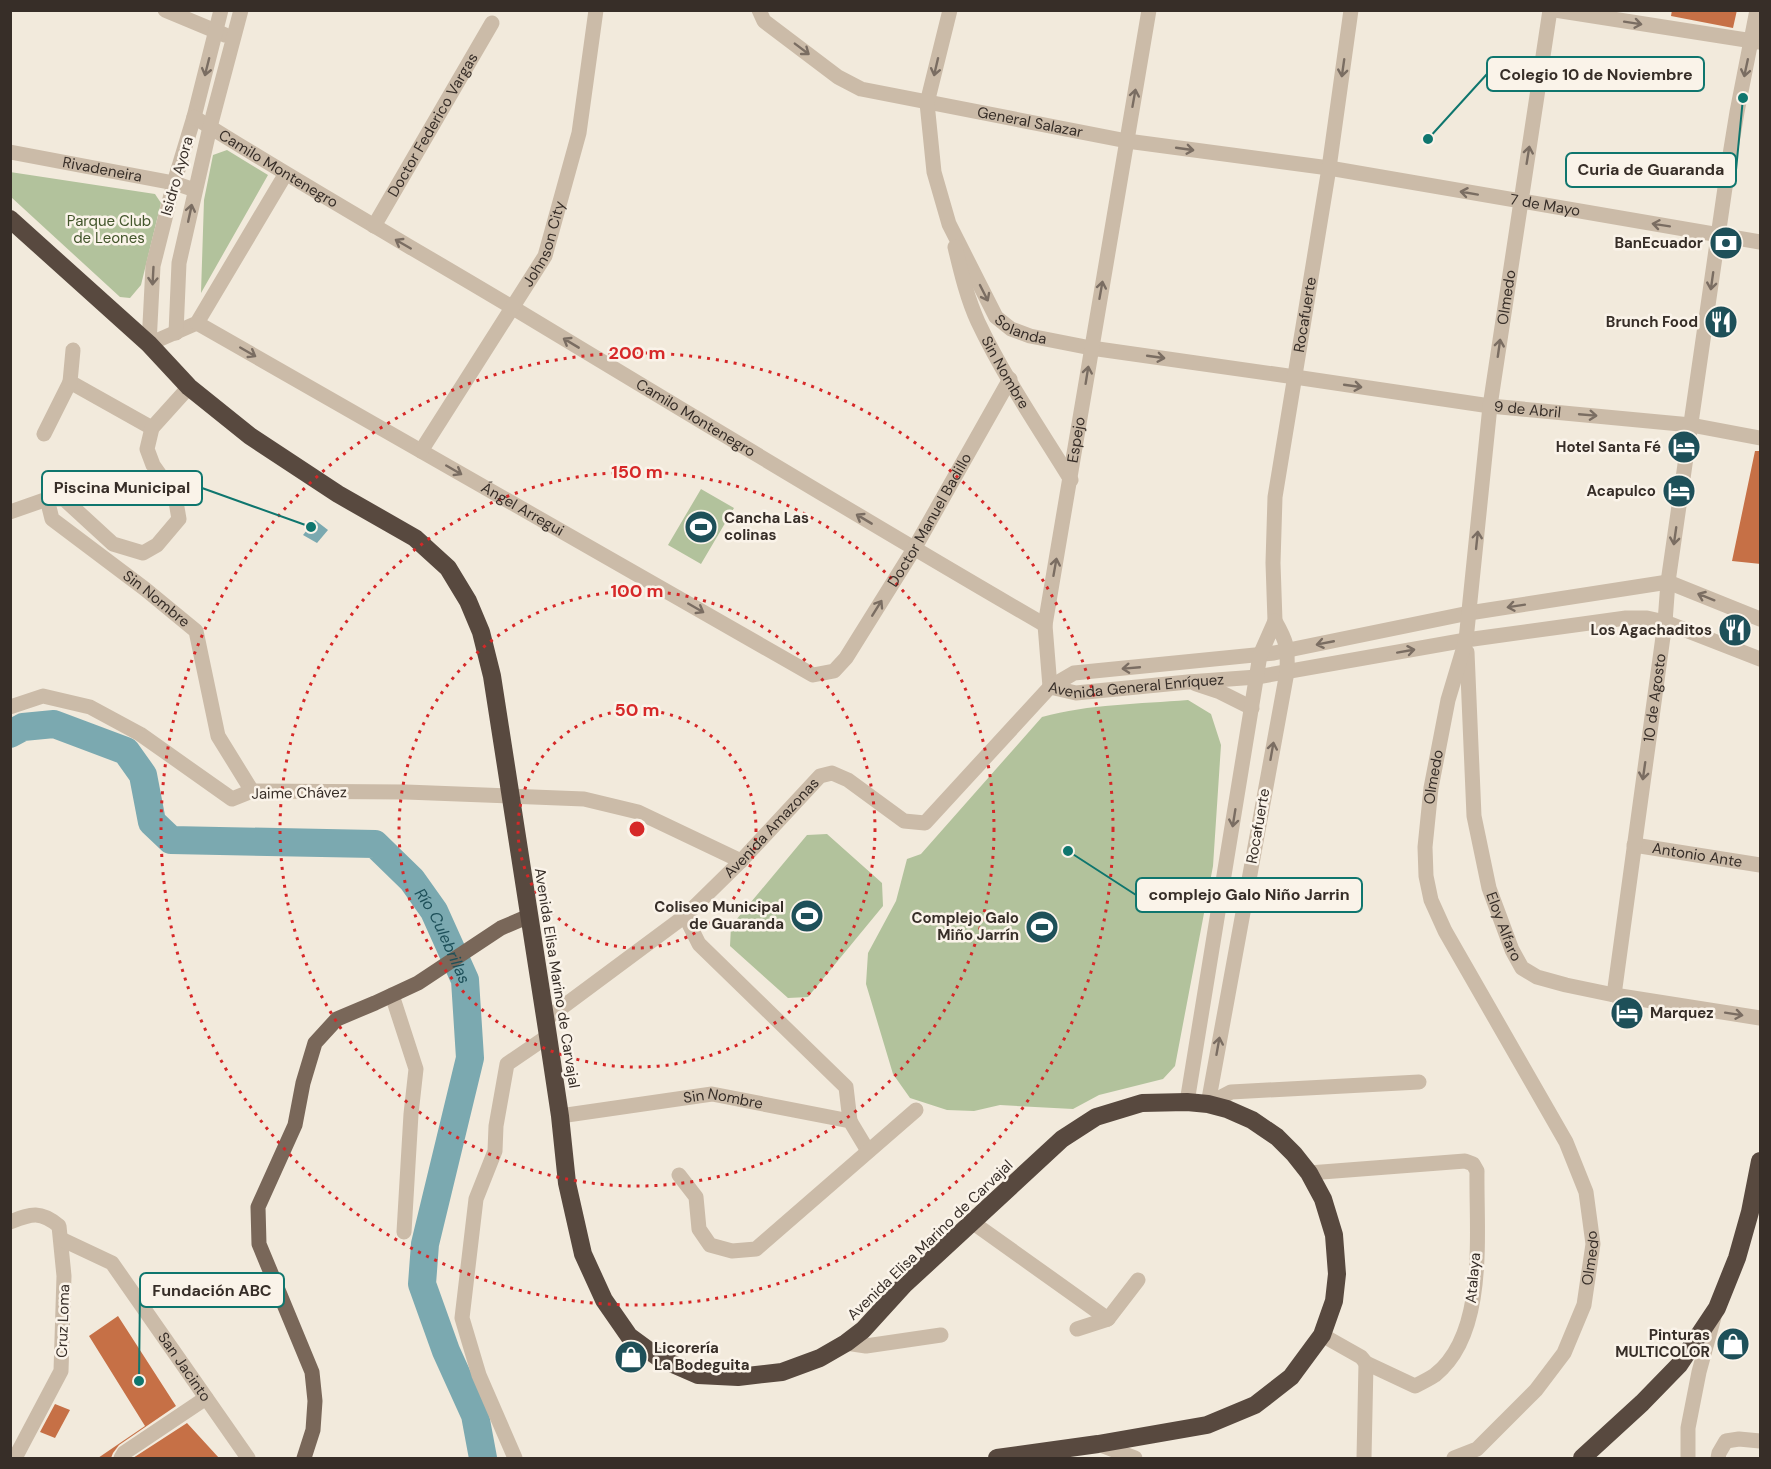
<svg xmlns="http://www.w3.org/2000/svg" width="1771" height="1469" font-family="'DM Sans',sans-serif">
<style>
.green{fill:#b2c29c}
.water{fill:#7ba9b0}
.lines{fill:none;stroke-linecap:round;stroke-linejoin:round}
.river{stroke:#7ba9b0;stroke-width:28}
.building{fill:#c67046}
.minor{stroke:#cbbba8;stroke-width:15}
.major{stroke:#796759;stroke-width:15}
.highway{stroke:#58493f;stroke-width:18}
.oneway{stroke:#7a6d62}
.ring{fill:none;stroke:#d62828;stroke-width:3;stroke-dasharray:3 6}
.labels{text-anchor:middle;stroke-width:5;stroke-linejoin:round;paint-order:stroke}
.street-label{font-size:15px;fill:#372e28;stroke:#faf3e9}
.park-label{font-size:15px;fill:#43562c;stroke:#faf3e9}
.poi-label{font-size:15px;font-weight:bold;fill:#372e28;stroke:#faf3e9;text-anchor:end}
.water-label{font-size:16px;font-style:italic;fill:#1e5059;stroke:#faf3e9}
.centre{fill:#d62828;stroke:#faf3e9;stroke-width:3}
.ring-label{font-size:18px;text-anchor:middle;font-weight:bold;fill:#d62828;stroke:#faf3e9;stroke-width:5;stroke-linejoin:round;paint-order:stroke}
.leader{fill:none;stroke:#0f766e;stroke-width:2}
.callout-dot{fill:#0f766e;stroke:#faf3e9;stroke-width:2}
.callout{fill:#faf3e9;stroke:#0f766e;stroke-width:2}
.callout-label{font-size:16px;text-anchor:middle;font-weight:bold;fill:#372e28}
</style>
<rect width="100%" height="100%" fill="#f2eadc"/>
<path class="green" d="M227,150l41,25 -67,118 3,-93 9,-45z
M10,172l145,22 6,9 -20,82 -11,13 -10,-1 -109,-100z
M701,489l33,19 -33,56 -33,-19z
M1188,700l23,14 10,31 -8,121 -38,200 -12,13 -64,16 -26,14 -73,-4 -26,6 -27,-1 -37,-12 -17,-24 -27,-90 2,-31 28,-52 11,-42 14,-5 121,-137c47,-13 98,-13 146,-17z
M827,834l55,49 1,23 -75,91 -20,1 -58,-52 1,-20 76,-91z"/>
<path class="water" d="M315,520l13,10 -11,13 -14,-8z"/>
<g class="lines">
<path class="river" id="s1" d="M10,734l13,-7 31,-3 72,27 17,24 9,47 19,18 204,4 37,36 22,31 31,69 5,78 -45,186 -3,40 24,67 29,64 8,43"/>
</g>
<path class="building" d="M1672,10h65l-4,18 -62,-12z
M1755,451h6v113l-29,-3z
M118,1316l58,90 -57,39 -6,8 -2,5h-13l47,-32 -56,-90z
M55,1404l15,6 -15,28 -15,-6z
M187,1423l32,35h-86z"/>
<g class="lines">
<g class="minor">
<path d="M165,10l60,25"/>
<path d="M221,10l-27,107 -20,66 -21,83 -4,78 48,-21 88,-148"/>
<path id="s2" d="M759,10l5,11 74,56 23,12 266,52 202,27 431,74"/>
<path id="s3" d="M950,10l-23,93 7,69 15,52 47,93 15,12 19,7 61,12 204,29 195,29 201,19 69,13"/>
<path d="M1555,10l204,32"/>
<path id="s4" d="M194,117c106,67 214,128 321,192 176,106 352,213 530,316"/>
<path id="s5" d="M10,152l164,31 21,7"/>
<path id="s6" d="M374,226l118,-203"/>
<path id="s7" d="M955,247c6,25 12,51 23,75 26,55 61,106 93,158"/>
<path id="s8" d="M197,323l616,352 21,-4 12,-13 68,-109 96,-170"/>
<path d="M176,333l3,-70 31,-136 31,-117"/>
<path d="M73,350l-3,32 82,46"/>
<path d="M44,434l26,-52"/>
<path id="s9" d="M421,451l124,-195 34,-123 17,-123"/>
<path id="s10" d="M47,499l5,20 93,70 51,42 22,105 34,55"/>
<path d="M10,512l37,-13h17l49,45 30,9 14,-8 22,-26 -4,-23 -22,-31 -6,-16 5,-21 37,-41"/>
<path id="s11" d="M1275,621l-2,-58 2,-66 54,-329 22,-158"/>
<path id="s12" d="M1467,652l7,164 15,72 23,62 10,18 15,9 29,8 48,10 146,23"/>
<path d="M1196,684l24,8 32,16"/>
<path id="s13" d="M1050,687l26,6 112,-11 69,-5 209,-37 160,-22h21l18,4 95,37"/>
<path id="s14" d="M1050,687l-5,-62 104,-615"/>
<path d="M10,707l33,-11 47,11 50,27 92,65 20,-8 154,1 178,7 54,13 103,49"/>
<path id="s15" d="M1634,845l126,20"/>
<path d="M685,916l14,28 147,143 4,34"/>
<path d="M392,995l24,74 -5,45 -7,118"/>
<path id="s16" d="M1614,995l51,-373 3,-40 60,-415 9,-55 20,-102"/>
<path id="s17" d="M545,1020l140,-104 56,-55 79,-85 12,-3 16,7 56,41 21,2 125,-136 24,-14 200,-20 195,-40 199,-31 92,37"/>
<path d="M1187,1102l73,-447 15,-34c12,21 13,26 12,51l-79,432"/>
<path d="M1208,1104l23,-12 188,-10"/>
<path id="s18" d="M560,1116l152,-22 138,27 18,30"/>
<path d="M1309,1173l156,-12 8,3 4,7c-1,61 11,162 -42,204 -6,4 -14,8 -20,11l-49,-23 -5,-6 -39,-22"/>
<path d="M679,1175l17,22 3,32 11,16 22,6 24,-2 160,-139"/>
<path d="M10,1222c21,-8 30,-12 49,4l5,50 -3,95 -46,87"/>
<path d="M972,1222l136,97"/>
<path id="s19" d="M61,1239l51,24 136,195"/>
<path d="M1077,1329l31,-10 30,-39"/>
<path d="M846,1343l20,3 75,-11"/>
<path d="M1098,1444l37,14"/>
<path d="M121,1458l3,-5 82,-55"/>
<path d="M515,1458l-36,-83 -17,-57 14,-119 19,-48 1,-25 11,-62 41,-28"/>
<path d="M1364,1458l2,-95"/>
<path id="s20" d="M1454,1458l23,-9 59,-59 28,-37 20,-48 9,-61 -7,-52 -20,-50 -121,-211 -14,-31 -5,-24 -1,-29 6,-59 17,-88 18,-60 24,-234 60,-396"/>
<path d="M1688,1458v-30l11,-56 15,-55"/>
<path d="M1718,1458l1,-5 7,-12 13,-2 21,2"/>
</g>
<path class="major" d="M304,1458l9,-28 2,-29 -3,-29 -53,-128 -1,-37 37,-82 8,-42 12,-40 22,-24 38,-16 43,-20 83,-55 28,-12"/>
<path class="highway" d="M10,219l139,125 40,43 61,49 88,58 77,44 33,30 20,33 13,31 11,44 56,360 12,80 7,67 16,71 21,46 25,36 30,22 39,17 40,2 44,-5 38,-14 26,-15 17,-13 41,-45 158,-146 34,-22 46,-14 45,-1 21,2 19,5 25,11 25,17 17,17 15,19 14,26 11,36 3,39 -3,27 -12,34 -31,42 -36,28 -48,20 -109,19 -101,14
M1582,1458l60,-55 37,-38 38,-57 20,-50 13,-46 10,-51"/>
</g>
<defs><path id="oneway-shaft" d="M-6 0H5M1.5-3L5.5 0L1.5 3" fill="none" stroke-width="1.6" stroke-linecap="round" stroke-linejoin="round" transform="scale(1.5)"/></defs>
<g class="oneway">
<use href="#oneway-shaft" transform="translate(1633 23) rotate(9)"/>
<use href="#oneway-shaft" transform="translate(802 49) rotate(37)"/>
<use href="#oneway-shaft" transform="translate(207 67) rotate(104)"/>
<use href="#oneway-shaft" transform="translate(936 67) rotate(103)"/>
<use href="#oneway-shaft" transform="translate(1343 68) rotate(98)"/>
<use href="#oneway-shaft" transform="translate(1746 68) rotate(102)"/>
<use href="#oneway-shaft" transform="translate(1134 98) rotate(-80)"/>
<use href="#oneway-shaft" transform="translate(1185 149) rotate(8)"/>
<use href="#oneway-shaft" transform="translate(1528 155) rotate(-81)"/>
<use href="#oneway-shaft" transform="translate(1469 193) rotate(-170)"/>
<use href="#oneway-shaft" transform="translate(190 213) rotate(-78)"/>
<use href="#oneway-shaft" transform="translate(1661 225) rotate(-171)"/>
<use href="#oneway-shaft" transform="translate(403 244) rotate(-150)"/>
<use href="#oneway-shaft" transform="translate(153 276) rotate(93)"/>
<use href="#oneway-shaft" transform="translate(1712 281) rotate(98)"/>
<use href="#oneway-shaft" transform="translate(1101 290) rotate(-80)"/>
<use href="#oneway-shaft" transform="translate(984 293) rotate(63)"/>
<use href="#oneway-shaft" transform="translate(571 343) rotate(-149)"/>
<use href="#oneway-shaft" transform="translate(1499 348) rotate(-82)"/>
<use href="#oneway-shaft" transform="translate(248 352) rotate(30)"/>
<use href="#oneway-shaft" transform="translate(1156 357) rotate(8)"/>
<use href="#oneway-shaft" transform="translate(1087 375) rotate(-81)"/>
<use href="#oneway-shaft" transform="translate(1353 386) rotate(8)"/>
<use href="#oneway-shaft" transform="translate(1588 415) rotate(5)"/>
<use href="#oneway-shaft" transform="translate(454 470) rotate(30)"/>
<use href="#oneway-shaft" transform="translate(864 519) rotate(-149)"/>
<use href="#oneway-shaft" transform="translate(1675 536) rotate(98)"/>
<use href="#oneway-shaft" transform="translate(1477 540) rotate(-84)"/>
<use href="#oneway-shaft" transform="translate(1055 567) rotate(-80)"/>
<use href="#oneway-shaft" transform="translate(1706 597) rotate(-158)"/>
<use href="#oneway-shaft" transform="translate(1516 606) rotate(171)"/>
<use href="#oneway-shaft" transform="translate(696 608) rotate(30)"/>
<use href="#oneway-shaft" transform="translate(877 608) rotate(-58)"/>
<use href="#oneway-shaft" transform="translate(1325 643) rotate(169)"/>
<use href="#oneway-shaft" transform="translate(1406 651) rotate(-10)"/>
<use href="#oneway-shaft" transform="translate(1131 668) rotate(175)"/>
<use href="#oneway-shaft" transform="translate(1272 751) rotate(-80)"/>
<use href="#oneway-shaft" transform="translate(1644 771) rotate(98)"/>
<use href="#oneway-shaft" transform="translate(1234 818) rotate(99)"/>
<use href="#oneway-shaft" transform="translate(1734 1014) rotate(9)"/>
<use href="#oneway-shaft" transform="translate(1218 1046) rotate(-80)"/>
</g>
<g class="ring">
<circle cx="637" cy="829" r="119"/>
<circle cx="637" cy="829" r="238"/>
<circle cx="637" cy="829" r="357"/>
<circle cx="637" cy="829" r="476"/>
</g>
<defs>
<symbol id="bank-disc" viewBox="-11 -11 22 22"><circle r="9.5" fill="#1e5059" stroke="#faf3e9"/><path d="M-6-4H6V4H-6ZM0-2.3a2.3 2.3 0 1 0 0 4.6a2.3 2.3 0 1 0 0-4.6Z" fill="#fff"/></symbol>
<symbol id="restaurant-disc" viewBox="-11 -11 22 22"><circle r="9.5" fill="#1e5059" stroke="#faf3e9"/><path d="M-5-6h1v4h1v-4h1v4h1v-4h1v5L-1.5 .5V6h-2V.5L-5-1ZM5-6V6H3V1.5H1.5Q1.5-4 5-6Z" fill="#fff"/></symbol>
<symbol id="hotel-disc" viewBox="-11 -11 22 22"><circle r="9.5" fill="#1e5059" stroke="#faf3e9"/><path d="M-6-4.5h1.5V1H6V5H4.5V3h-9V5H-6ZM-4 0a1.8 1.8 0 1 1 3.6 0ZM.5 0V-2.5h3Q6-2.5 6 0Z" fill="#fff"/></symbol>
<symbol id="stadium-disc" viewBox="-11 -11 22 22"><circle r="9.5" fill="#1e5059" stroke="#faf3e9"/><path d="M0-5a6.5 5 0 1 0 0 10a6.5 5 0 1 0 0-10ZM-3.5-1.8h7v3.6h-7Z" fill="#fff"/></symbol>
<symbol id="shop-disc" viewBox="-11 -11 22 22"><circle r="9.5" fill="#1e5059" stroke="#faf3e9"/><path d="M-5-2.5h2.3a2.7 3.5 0 0 1 5.4 0H5L5.5 6h-11ZM-1.5-2.5h3a1.5 2.3 0 0 0-3 0Z" fill="#fff"/></symbol>
</defs>
<g fill-rule="evenodd">
<use href="#bank-disc" x="1707" y="224" width="38" height="38"/>
<use href="#restaurant-disc" x="1702" y="303" width="38" height="38"/>
<use href="#hotel-disc" x="1665" y="428" width="38" height="38"/>
<use href="#hotel-disc" x="1660" y="472" width="38" height="38"/>
<use href="#stadium-disc" x="682" y="508" width="38" height="38"/>
<use href="#restaurant-disc" x="1716" y="611" width="38" height="38"/>
<use href="#stadium-disc" x="788" y="897" width="38" height="38"/>
<use href="#stadium-disc" x="1023" y="908" width="38" height="38"/>
<use href="#hotel-disc" x="1608" y="994" width="38" height="38"/>
<use href="#shop-disc" x="1714" y="1325" width="38" height="38"/>
<use href="#shop-disc" x="612" y="1338" width="38" height="38"/>
</g>
<g class="labels">
<g class="street-label">
<text dy="5" stroke="none"><textPath href="#s2" startOffset="303">General Salazar</textPath></text>
<text dy="5" stroke="none"><textPath href="#s6" startOffset="117">Doctor Federico Vargas</textPath></text>
<text dy="5" stroke="none"><textPath href="#s4" startOffset="99">Camilo Montenegro</textPath></text>
<text dy="5" stroke="none"><textPath href="#s5" startOffset="94">Rivadeneira</textPath></text>
<text transform="translate(177 176) rotate(-74)" y="5">Isidro Ayora</text>
<text dy="5" stroke="none"><textPath href="#s2" startOffset="825">7 de Mayo</textPath></text>
<text dy="5" stroke="none"><textPath href="#s9" startOffset="242">Johnson City</textPath></text>
<text dy="5" stroke="none"><textPath href="#s20" startOffset="1262">Olmedo</textPath></text>
<text dy="5" stroke="none"><textPath href="#s11" startOffset="309">Rocafuerte</textPath></text>
<text dy="5" stroke="none"><textPath href="#s3" startOffset="352">Solanda</textPath></text>
<text dy="5" stroke="none"><textPath href="#s7" startOffset="136">Sin Nombre</textPath></text>
<text dy="5" stroke="none"><textPath href="#s3" startOffset="866">9 de Abril</textPath></text>
<text dy="5" stroke="none"><textPath href="#s4" startOffset="585">Camilo Montenegro</textPath></text>
<text dy="5" stroke="none"><textPath href="#s14" startOffset="250">Espejo</textPath></text>
<text dy="5" stroke="none"><textPath href="#s8" startOffset="375">Ángel Arregui</textPath></text>
<text dy="5" stroke="none"><textPath href="#s8" startOffset="910">Doctor Manuel Badillo</textPath></text>
<text dy="5" stroke="none"><textPath href="#s10" startOffset="152">Sin Nombre</textPath></text>
<text dy="5" stroke="none"><textPath href="#s13" startOffset="87">Avenida General Enríquez</textPath></text>
<text dy="5" stroke="none"><textPath href="#s16" startOffset="300">10 de Agosto</textPath></text>
<text dy="5" stroke="none"><textPath href="#s20" startOffset="776">Olmedo</textPath></text>
<text transform="translate(299 793) rotate(-1)" y="5">Jaime Chávez</text>
<text transform="translate(1258 826) rotate(-80)" y="5">Rocafuerte</text>
<text dy="5" stroke="none"><textPath href="#s17" startOffset="298">Avenida Amazonas</textPath></text>
<text dy="5" stroke="none"><textPath href="#s15" startOffset="64">Antonio Ante</textPath></text>
<text dy="5" stroke="none"><textPath href="#s12" startOffset="279">Eloy Alfaro</textPath></text>
<text transform="translate(557 978) rotate(81)" y="5">Avenida Elisa Marino de Carvajal</text>
<text dy="5" stroke="none"><textPath href="#s18" startOffset="165">Sin Nombre</textPath></text>
<text transform="translate(930 1240) rotate(-44)" y="5">Avenida Elisa Marino de Carvajal</text>
<text dy="5" stroke="none"><textPath href="#s20" startOffset="254">Olmedo</textPath></text>
<text transform="translate(1473 1278) rotate(-85)" y="5">Atalaya</text>
<text transform="translate(63 1321) rotate(-88)" y="5">Cruz Loma</text>
<text dy="5" stroke="none"><textPath href="#s19" startOffset="183">San Jacinto</textPath></text>
</g>
<g class="park-label">
<text x="109" y="226">Parque Club<tspan x="109" dy="17">de Leones</tspan></text>
</g>
<g class="poi-label">
<text x="1703" y="248">BanEcuador</text>
<text x="1698" y="327">Brunch Food</text>
<text x="1661" y="452">Hotel Santa Fé</text>
<text x="1656" y="496">Acapulco</text>
<text x="724" y="523" text-anchor="start">Cancha Las<tspan x="724" dy="17">colinas</tspan></text>
<text x="1712" y="635">Los Agachaditos</text>
<text x="784" y="912">Coliseo Municipal<tspan x="784" dy="17">de Guaranda</tspan></text>
<text x="1019" y="923">Complejo Galo<tspan x="1019" dy="17">Miño Jarrín</tspan></text>
<text x="1650" y="1018" text-anchor="start">Marquez</text>
<text x="1710" y="1340">Pinturas<tspan x="1710" dy="17">MULTICOLOR</tspan></text>
<text x="654" y="1353" text-anchor="start">Licorería<tspan x="654" dy="17">La Bodeguita</tspan></text>
</g>
<g class="water-label">
<text dy="6" stroke="none"><textPath href="#s1" startOffset="546">Río Culebrillas</textPath></text>
</g>
</g>
<circle cx="637" cy="829" r="9" class="centre"/>
<g class="ring-label">
<text x="637" y="359">200 m</text>
<text x="637" y="478">150 m</text>
<text x="637" y="597">100 m</text>
<text x="637" y="716">50 m</text>
</g>
<path class="leader" d="M1428 139L1487 74M1743 98L1736 170M311 527L202 488M1068 851L1136 895M139 1381L140 1290"/>
<g class="callout-dot">
<circle cx="1428" cy="139" r="6"/>
<circle cx="1743" cy="98" r="6"/>
<circle cx="311" cy="527" r="6"/>
<circle cx="1068" cy="851" r="6"/>
<circle cx="139" cy="1381" r="6"/>
</g>
<g class="callout">
<rect x="1487" y="57" width="217" height="34" rx="6"/>
<rect x="1566" y="153" width="170" height="34" rx="6"/>
<rect x="42" y="471" width="160" height="34" rx="6"/>
<rect x="1136" y="878" width="226" height="34" rx="6"/>
<rect x="140" y="1273" width="144" height="34" rx="6"/>
</g>
<g class="callout-label">
<text x="1596" y="80">Colegio 10 de Noviembre</text>
<text x="1651" y="175">Curia de Guaranda</text>
<text x="122" y="493">Piscina Municipal</text>
<text x="1249" y="900">complejo Galo Niño Jarrin</text>
<text x="212" y="1296">Fundación ABC</text>
</g>
<rect width="1771" height="1469" fill="none" stroke="#372e28" stroke-width="24"/>
</svg>
